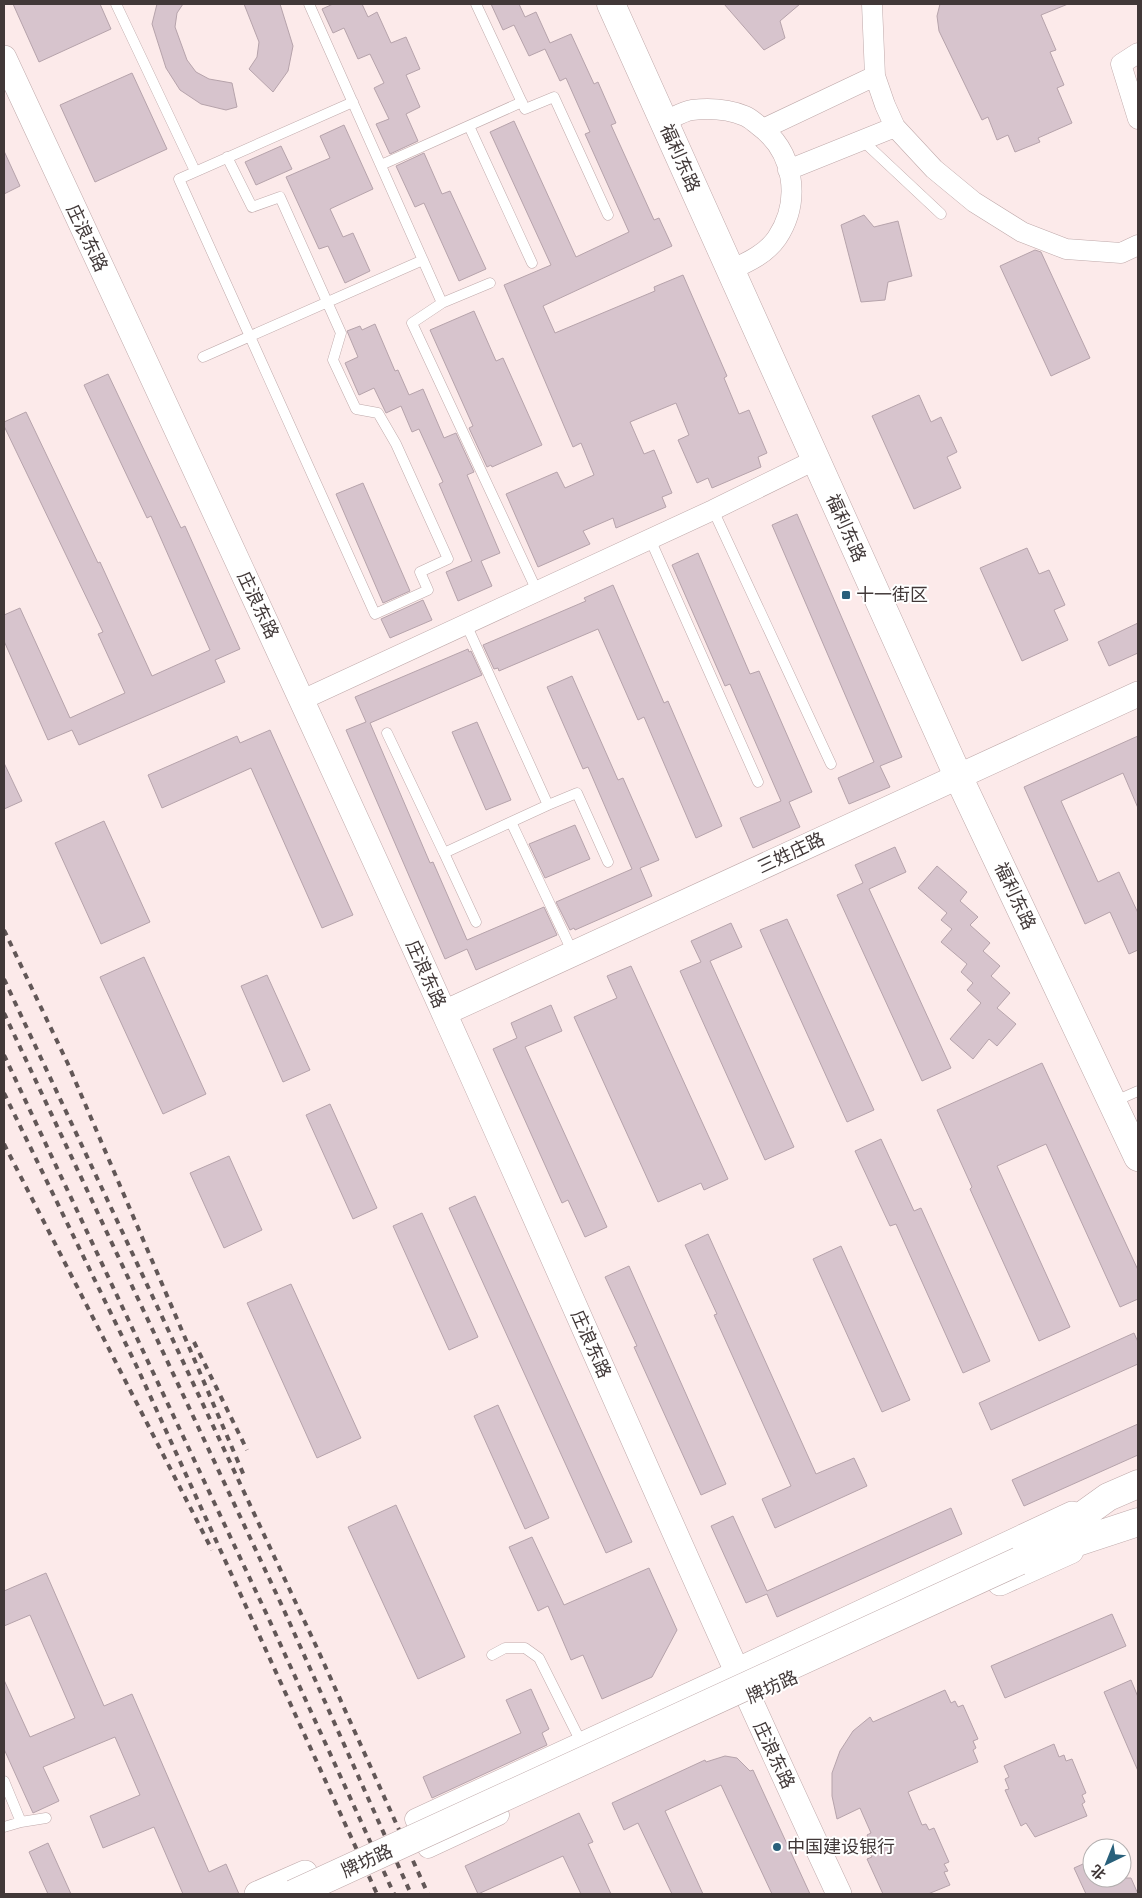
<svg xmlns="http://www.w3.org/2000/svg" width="1142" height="1898" font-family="Quicksand,'Noto Sans SC',sans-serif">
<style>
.building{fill:#d7c4cd;stroke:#b6a3ab}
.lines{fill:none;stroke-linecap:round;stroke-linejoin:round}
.service-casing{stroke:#bfa9aa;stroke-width:11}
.minor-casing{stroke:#bfa9aa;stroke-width:21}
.tertiary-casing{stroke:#bfa9aa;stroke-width:26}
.secondary-casing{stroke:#bfa9aa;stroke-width:29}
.service{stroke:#fff;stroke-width:10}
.minor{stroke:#fff;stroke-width:20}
.tertiary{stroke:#fff;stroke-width:25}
.secondary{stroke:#fff;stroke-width:28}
.rail{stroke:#625757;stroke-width:4;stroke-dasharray:6 6;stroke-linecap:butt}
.secondary-bridge-casing{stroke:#bfa9aa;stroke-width:29;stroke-linecap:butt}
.secondary-bridge{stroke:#fff;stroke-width:28}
.poi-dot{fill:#29607b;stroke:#fff;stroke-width:2}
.labels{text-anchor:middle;stroke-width:4;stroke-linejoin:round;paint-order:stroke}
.street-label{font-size:18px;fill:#413838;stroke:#fff}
.poi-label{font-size:18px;fill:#413838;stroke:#fff;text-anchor:start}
</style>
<rect width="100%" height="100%" fill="#fceaea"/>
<path class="building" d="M13,4h87l11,25 -72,33z
M157,4h26l-6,9 -2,14 12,33 9,12 13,7 23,4 5,24 -11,3 -25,-6 -21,-14 -14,-22 -14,-44z
M244,4h36l13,42 -5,25 -15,21 -24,-23 8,-12 2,-15z
M333,4h29l6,13 9,-5 14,31 15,-6 14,32 -14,6 14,32 -14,7 12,27 -28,13 -14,-30 13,-5 -15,-31 10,-5 -14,-29 -12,5 -14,-31 -11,5 -11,-24z
M491,4h28l6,13 11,-5 14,31 21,-9 23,50 4,-2 18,41 -5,2 43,95 5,-2 13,28 -129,60 12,27 100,-42 -1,-4 29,-12 44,101 -3,2 15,36 10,-4 18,43 -9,4 3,10 -49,21 -4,-10 -11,5 -19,-43 11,-5 -13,-32 -46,19 14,32 10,-4 18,43 -10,4 4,10 -50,21 -3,-10 -30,13 7,13 -52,23 -32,-73 51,-22 8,16 29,-13 -13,-32 -8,4 -69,-162 47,-20 -61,-133 24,-11 62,136 53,-25 -44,-98 5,-2 -24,-54 -6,3 -15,-32 -16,7 -15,-31 -11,5z
M724,4h76l-20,17 5,17 -21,12z
M940,4h128l-27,11 15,35 -6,2 14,33 -7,3 15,35 -34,15 2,4 -25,10 -7,-17 -11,5 -9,-23 -6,3 -43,-89 -2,-15z
M132,73l35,76 -72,33 -35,-77z
M344,125l29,64 -43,20 13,28 10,-4 17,38 -25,12 -17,-37 -9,3 -33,-72 44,-19 -10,-22z
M281,146l11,23 -36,16 -11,-23z
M4,151l16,35 -16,8z
M424,153l18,41 8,-3 36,78 -27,12 -35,-78 -9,4 -19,-41z
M864,215l10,12 24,-6 14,55 -24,6 -3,18 -24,2 -20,-77z
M1035,250l6,2 49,106 -39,18 -51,-110z
M474,311l22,50 7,-3 39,87 -50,22 -1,-2 -4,2 -18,-39 4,-2 -43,-96z
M375,324l20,47 3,-1 11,25 14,-6 21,49 12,-5 18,39 -7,3 33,78 -19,8 11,25 -34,15 -12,-29 26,-11 -33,-77 4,-2 -24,-53 -7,3 -11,-26 -15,7 -12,-25 -15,7 -14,-32 13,-6 -11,-26 13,-5 2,4z
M108,374l73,154 4,-2 55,123 -25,11 10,22 -146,63 -7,-15 -24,10 -44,-99v-26l16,-7 50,110 55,-25 -27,-59 5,-2 -99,-206v-4l22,-10 72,151 2,-1 52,114 58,-26 -59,-134 -4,2 -63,-133z
M919,395l12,27 10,-5 16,35 -10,5 14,31 -47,21 -42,-93z
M363,483l47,108 -27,12 -47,-109z
M797,514l105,243 -22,9 10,21 -41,17 -11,-26 36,-16 -102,-237z
M1027,548l12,26 10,-4 16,35 -11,5 14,30 -46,21 -42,-93z
M698,553l52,121 9,-3 53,121 -23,10 11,25 -47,21 -13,-30 41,-17 -51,-117 -5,2 -53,-121z
M613,585l51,118 4,-2 54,125 -26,12 -52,-121 -6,3 -40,-91 -99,42 -1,-3 -4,1 -11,-24 103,-44 -2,-3z
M423,600l9,20 -42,18 -9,-19z
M1138,623v30l-29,13 -11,-24z
M468,649l1,3 2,-1 11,24 -112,48 60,140 3,-1 34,78 77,-33 13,28 -81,35 -9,-21 -22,10 -99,-229 20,-8 -11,-25z
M572,676l46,104 5,-2 36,82 -19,8 12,28 -77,34 -1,-2 -4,2 -14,-28 76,-33 -44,-102 -5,2 -36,-82z
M477,722l34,78 -25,10 -34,-78z
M270,730l83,185 -31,13 -71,-160 -89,40 -14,-33 89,-39 3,7z
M1138,736v72l-15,-35 -62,28 37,81 21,-10 19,41v37l-9,4 -19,-42 -25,12 -61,-137z
M4,763l18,38 -18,8z
M104,821l46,101 -49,22 -46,-101z
M575,825l15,34 -45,19 -16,-34z
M895,847l11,25 -37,17 82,179 -29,13 -85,-186 26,-12 -8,-18z
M937,866l30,26 -7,9 18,16 -8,8 20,18 -7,8 17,15 -9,10 19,17 -13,15 19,16 -19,22 -8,-7 -16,20 -23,-20 31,-36 -14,-13 6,-7 -12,-11 6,-8 -26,-22 11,-13 -11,-9 6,-7 -29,-25z
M787,919l87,191 -27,12 -87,-192z
M731,923l11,24 -32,14 84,186 -29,13 -85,-189 21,-9 -10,-21z
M144,957l62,137 -43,20 -63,-137z
M631,966l97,213 -24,11 -3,-7 -43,19 -84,-185 43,-19 -10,-22z
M267,975l43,95 -27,12 -42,-96z
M551,1005l11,26 -37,16 82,180 -22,10 -17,-37 -6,3 -69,-154 24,-11 -6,-15z
M1042,1063l96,207v29l-18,8 -74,-163 -49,22 73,161 -31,14 -69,-152 2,-2 -35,-77z
M330,1104l47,104 -24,11 -47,-104z
M881,1139l33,72 7,-3 69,153 -27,12 -67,-149 -6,2 -35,-75z
M229,1156l33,74 -38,18 -34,-75z
M475,1196l157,346 -26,11 -157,-345z
M422,1213l56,124 -29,13 -56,-124z
M708,1234l108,240 38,-16 13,28 -92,42 -13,-29 29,-13 -77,-171 3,-1 -32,-69z
M841,1246l69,154 -28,12 -69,-153z
M629,1266l97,218 -25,11 -67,-148 3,-1 -32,-69z
M291,1284l70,154 -44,20 -70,-155z
M1134,1333l4,9v22l-147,66 -12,-27z
M498,1405l51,113 -24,11 -51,-113z
M1138,1424v31l-114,51 -12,-26z
M396,1505l69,152 -47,22 -70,-152z
M951,1508l11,26 -185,83 -10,-23 -21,9 -35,-77 22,-10 34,75z
M532,1537l32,68 85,-37 28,62 -25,47 -50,22 -19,-44 -12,5 -23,-54 -10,5 -29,-64z
M46,1573l58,133 28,-12 77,178 17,-8 13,30h-56l-29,-67 -51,21 -13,-32 50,-21 -25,-58 -72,30 16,34 -26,12 -29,-64v-69l26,57 45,-19 -45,-103 -26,11v-35z
M1112,1614l14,32 -121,52 -14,-32z
M1131,1680l7,17v74l-34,-79z
M531,1689l18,40 -7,4 5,12 -115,53 -9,-21 98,-44 -15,-33z
M945,1690l6,13 4,-2 3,6 5,-2 15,34 -5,2 3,7 -3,2 5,12 -70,30 14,33 4,-1 3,6 5,-2 15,34 -5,2 4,7 -4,1 6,13 -22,9h-45l-16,-35 5,-2 -5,-9 5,-2 -5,-11 4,-2 -11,-25 -23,11 -5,-23v-23l8,-22 13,-20 17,-14 3,5z
M1054,1744l5,13 5,-2 2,6 6,-2 14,34 -4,2 3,7 -3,2 5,12 -52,21 -9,-14 -5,3 -16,-36 4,-1 -4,-10 4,-2 -5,-11z
M725,1756l12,2 13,13 3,-1 57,124h-38l-51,-109 -56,26 38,83h-31l-34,-71 -14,7 -12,-27 93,-43 1,2z
M579,1813l14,29 -5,2 23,50h-30l-18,-38 -85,38 -13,-28z
M48,1843l23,51h-23l-19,-42z
M1092,1860v18h39l7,16h-52l-12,-26z"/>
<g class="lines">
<defs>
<path id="service" d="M116,4l79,167
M309,4l133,299 48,-20
M476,4l49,105 29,-12 54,118
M469,126l63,137
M862,140l79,74
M227,157l25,50 28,-10 61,136 -8,27 23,49 22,4 18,31 52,115 -28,13 8,18 -53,24 -196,-435 174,-77
M381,165l141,-63
M442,303l-30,20 125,268
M203,357l220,-97
M713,510l118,254
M650,539l108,243
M466,624l82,181 29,-12 31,69
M387,733l57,120
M511,822l37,-17
M476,922l-32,-69 67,-31 62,131
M1113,1102l25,-11
M492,1655l13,-7h20l14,10 42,84
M4,1781l17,41
M4,1827l17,-5 25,-4"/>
<path id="minor" d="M872,4l3,72 10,29 10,22 39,42 40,33 48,30 44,17 55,4 17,-8
M1138,53l-17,11 17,55
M664,122c9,-4 19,-11 28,-12 18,-2 36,-1 53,6 5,2 9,6 13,9 36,26 44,75 19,113 -11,16 -29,24 -46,32
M763,129l112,-53
M788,170l107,-43
M302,700l411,-190 102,-50
M499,1815l-71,33 -13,-29 321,-148"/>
<path id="tertiary" d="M4,58c148,318 297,637 441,957 132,293 258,588 394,879
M444,1013l694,-319
M1000,1583l71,-32
M736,1671l336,-157
M257,1894l48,-21 10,21"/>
<path id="secondary" d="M611,4l347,772 180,381
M1044,1553l94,-31
M1019,1561l89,-64 30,-13"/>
</defs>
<use href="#service" class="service-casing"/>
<use href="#minor" class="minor-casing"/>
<use href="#tertiary" class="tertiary-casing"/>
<use href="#secondary" class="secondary-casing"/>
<use href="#service" class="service"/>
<use href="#minor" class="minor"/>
<use href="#tertiary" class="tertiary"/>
<use href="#secondary" class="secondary"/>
<path class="rail" d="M4,930l64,134 177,414
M4,979l313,669 111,246
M4,1013l279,595 128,286
M4,1055l263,560 127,279
M4,1093l133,274 240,527
M4,1144l208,406
M194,1342l53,108"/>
<defs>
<path id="secondary-bridge" d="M293,1894l726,-333"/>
</defs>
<use href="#secondary-bridge" class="secondary-bridge-casing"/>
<use href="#secondary-bridge" class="secondary-bridge"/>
</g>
<g class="poi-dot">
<rect x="841" y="590" width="10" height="10" rx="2.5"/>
<circle cx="777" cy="1847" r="5"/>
</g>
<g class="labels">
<g class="street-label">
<text transform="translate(680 158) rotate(66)" y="6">福利东路</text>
<text transform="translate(87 238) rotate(65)" y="6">庄浪东路</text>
<text transform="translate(846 528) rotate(66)" y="6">福利东路</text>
<text transform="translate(258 605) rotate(65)" y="6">庄浪东路</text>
<text transform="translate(791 853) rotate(-25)" y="6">三姓庄路</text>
<text transform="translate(1015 896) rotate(65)" y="6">福利东路</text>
<text transform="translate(426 974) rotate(66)" y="6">庄浪东路</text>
<text transform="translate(591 1344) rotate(66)" y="6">庄浪东路</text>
<text transform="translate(772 1687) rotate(-24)" y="6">牌坊路</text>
<text transform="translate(774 1755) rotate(65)" y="6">庄浪东路</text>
<text transform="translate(367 1861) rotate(-25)" y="6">牌坊路</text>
</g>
<g class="poi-label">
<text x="856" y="601">十一街区</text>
<text x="787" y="1853">中国建设银行</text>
</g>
</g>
<rect width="1142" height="1898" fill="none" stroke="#413838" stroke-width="10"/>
<g transform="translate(1107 1863) rotate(223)"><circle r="24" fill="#ffffff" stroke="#b3afaf"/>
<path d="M0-4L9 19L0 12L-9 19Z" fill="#29607b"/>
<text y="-8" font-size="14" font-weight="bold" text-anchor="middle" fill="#413838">北</text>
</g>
</svg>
